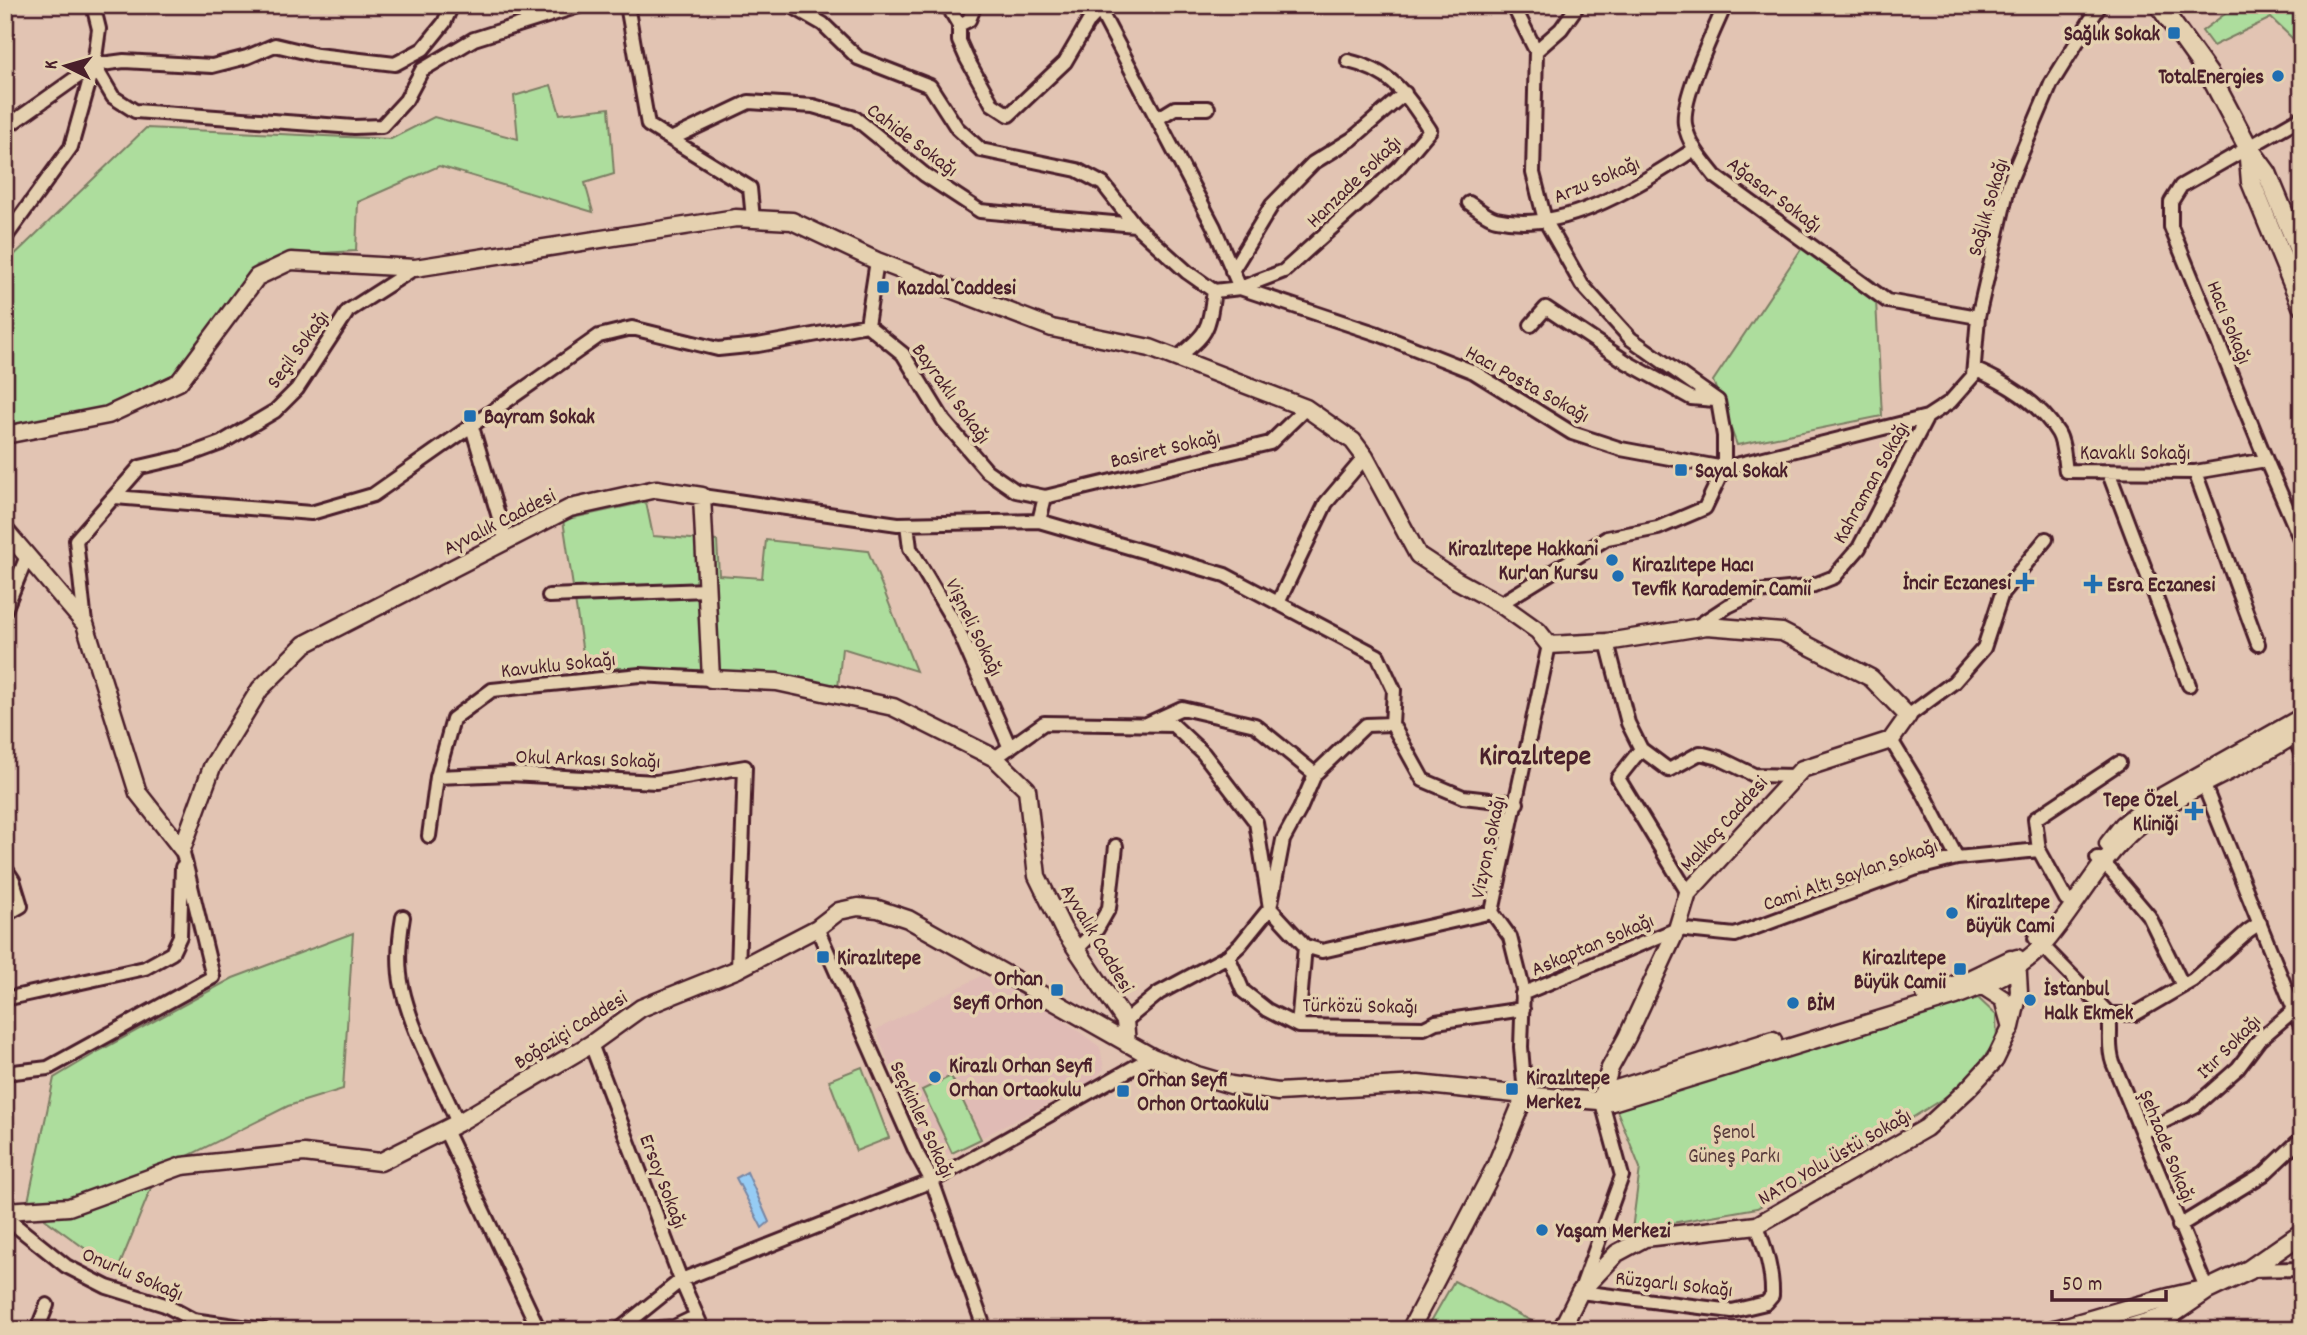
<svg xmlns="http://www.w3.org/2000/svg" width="2307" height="1335" font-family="Dekko,sans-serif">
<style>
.built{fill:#e0bbb5}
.green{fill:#addd9d;stroke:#7c7e64;stroke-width:2}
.water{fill:#96ccf4;stroke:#7887a4;stroke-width:2}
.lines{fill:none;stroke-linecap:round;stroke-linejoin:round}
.minor-casing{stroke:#4a1f2b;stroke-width:18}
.tertiary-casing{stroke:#4a1f2b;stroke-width:21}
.secondary-casing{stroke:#4a1f2b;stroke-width:23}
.minor{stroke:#e5d1b0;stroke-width:12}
.tertiary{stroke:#e5d1b0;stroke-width:16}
.secondary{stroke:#e5d1b0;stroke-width:18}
.poi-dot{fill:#1f6fb2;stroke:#e5d1b0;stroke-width:2.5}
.labels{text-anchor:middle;stroke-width:7;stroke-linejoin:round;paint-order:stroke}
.poi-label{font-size:21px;font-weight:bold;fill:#4a1f2b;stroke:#e5d1b0;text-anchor:start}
.street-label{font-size:21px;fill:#4a1f2b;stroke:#e5d1b0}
.park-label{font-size:21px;fill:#593c3c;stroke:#e5d1b0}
.district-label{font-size:28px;font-weight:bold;fill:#4a1f2b;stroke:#e5d1b0}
</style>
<rect width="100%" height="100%" fill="#e2c4b3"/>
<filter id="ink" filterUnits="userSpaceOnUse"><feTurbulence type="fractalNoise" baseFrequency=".0143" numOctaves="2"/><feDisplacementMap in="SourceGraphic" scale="14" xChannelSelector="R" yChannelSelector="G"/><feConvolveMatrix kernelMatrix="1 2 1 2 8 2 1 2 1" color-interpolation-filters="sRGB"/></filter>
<g filter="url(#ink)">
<path class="built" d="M981,976l40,16 19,11 60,44 4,22 -12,13 -143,72h-8l-21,-11 -44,-113z"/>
<path class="green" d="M2237,5h65v23l-9,11 -22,-21 -58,28 -11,-15z
M551,85l9,29 49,-6 5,66 -29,9 8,29 -154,-46 -81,36 -2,49 -68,4 -31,10 -83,109 -68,34 -101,20v-164l141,-136 245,11 43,-22 84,22 -4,-43z
M1810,236l65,46 7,134 -145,29 -24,-64z
M646,502l7,34 64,5 2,34 43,3 4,-38 102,11 48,120 -74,-23 -4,40 -144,-18 -109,-3 -22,-147z
M353,933l-10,156 -55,17 -130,65 -41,101 -90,-66 27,-128 45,-27 134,-73z
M1978,998l18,17 1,26 -39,48 -86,54 -115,65 -125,22 8,-62 -24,-60z
M862,1067l27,71 -33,13 -27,-71z
M951,1076l30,63 -29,14 -30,-63z
M1454,1281l95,49h-123z"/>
<path class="water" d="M747,1172l22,50 -7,6 -26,-50z"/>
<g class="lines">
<defs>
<path id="minor" d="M627,5l21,120 102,63 3,31
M790,5l33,19 35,34 72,28 27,42 24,22 96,20 26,14 32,41 52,47 27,19 26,-3 44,-17 114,-103 32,-38c-24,-36 -38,-59 -82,-69
M942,5l7,3 10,17
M975,5l-6,15 -10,5v16l8,18 25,45 17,11 56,-53 24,-41 14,-15
M1100,5l3,11 111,211 26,61
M1725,5c-11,26 -44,93 -40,119 3,20 18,37 30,52l172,125 91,16
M1536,51l25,-22 17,-24
M94,65l19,32 22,14 219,16 28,-1 24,-26 16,-30 52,-31 108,-34
M2302,117l-121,69 -10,16v25l95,233 36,83
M1157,119l18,-11h33
M5,128l89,-63 30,-4 88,5 35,-9 28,-12 42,10 78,9 28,-15 21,-26 8,-18
M671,139l78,-37 64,4 42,12 70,57 55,36 155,14
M1469,203c8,5 18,14 27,16 70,16 143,-35 199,-70
M5,238l66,-91 23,-82 5,-36 -6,-24
M1232,271l40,-66 41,-42 39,-24 53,-46
M1240,288l138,46 96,38 98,61 49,16 103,19 203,-51 23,-15 23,-26 5,-59 31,-134 42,-99 49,-79
M867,325l36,29 41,67 43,50 29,20 29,6
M1531,325l15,-17 82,55 63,35 24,2
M1177,358c32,-26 31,-27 37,-67
M1974,369c32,14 65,33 84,64 6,10 6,26 8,38l129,1 71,-12
M472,427l34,114
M2108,471l81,214
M2195,472l63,172
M702,496l196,28 141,-3 186,54 153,81 16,34 -2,34 31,56 40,17 54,6
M115,497l196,16 62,-18 226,-159 33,-8 86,21 40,-4 109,-20 10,-64
M1039,521l6,-24 225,-54 36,-35
M907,524l3,24 47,79 53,121
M549,596l157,-6
M1278,603l48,-100 39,-46
M1500,604l107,-66 51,-10 47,-20 19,-40v-32l-6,-35 -87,-62 -49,-54 -37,-65 -12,-47 3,-122 -23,-46
M5,610l22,-54
M85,624l-9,-84 64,-73 43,-10 38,-14 54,-32 22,-22 51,-78 67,-43
M1696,627l32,-21 29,-14 52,-5 25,-10 25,-29 68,-131
M1607,642l21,81 13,26 28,21 31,-17 19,5 35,17 40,1
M1908,716l46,-34 30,-34 18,-55 44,-54
M1149,723l33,-15 73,17 60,49
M2291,729l11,26
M1891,740l34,56 32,62
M1641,749l-23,29 70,115
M995,758l49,-35 129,2 30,28 53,69 14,86 35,38 17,5 170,-39
M437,777l73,-3 146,8 89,-15 -7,202
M2201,778l101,251
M429,836l8,-59 16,-58 39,-29 148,-15 71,4
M2039,850l27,49
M2097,858l14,13 38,45 34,70
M5,868l8,12 8,26 -16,9
M403,917c-4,23 -6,47 -1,70 10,46 37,93 56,136
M817,928l99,224 16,29 53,149
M2035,938l74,76h26l58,-34 55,-49 12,-8
M1077,949l20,-20 12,-21 7,-62
M1228,956l15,35 24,19 31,16 126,2 12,-6 87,-13
M1522,994l155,-65 58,6 179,-66 43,-11 82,-8 -4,-31 84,-56
M5,999l140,-31 27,-15 8,-17 2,-69
M2109,1014c3,19 -2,31 4,49l94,227
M1125,1021l34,-28 69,-37 12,-11 30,-37 13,-68 17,-31 15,-35 51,-49 26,-1
M1298,1026l7,-80
M591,1044l90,236 22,50
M5,1073l43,-5 165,-91 -31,-128
M1525,1095l-4,-48 2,-58 -13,-52 -18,-25 57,-267
M1601,1099l21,77 -42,116 152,19 34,-8 6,-7c1,-25 -7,-47 -15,-71
M445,1130l94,200
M2143,1132l52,-26 43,-38 21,-28 43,-37
M5,1217l61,49 41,21 58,18 28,15 70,10
M2179,1226l85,-52 38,-36
M2249,1270l53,-1
M37,1330l10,-25
M619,1330l62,-50 251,-99 220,-124
M625,1330l49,-3 23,-11"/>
<path id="tertiary" d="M5,435l103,-20 71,-33 78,-105 34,-16 124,7 321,-50 56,3 85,40 175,67 98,20 156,60 47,33 12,16 53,98 38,25 44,24 38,27 11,14 58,-3 100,-16 75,6 89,46 37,38 -17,24 -89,29 -114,124 -11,36 -50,108 -17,31 -9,31
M5,530l80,94 53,169 44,56
M2108,844l15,-19 27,-22 152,-86
M182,849l30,-82 48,-78 45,-45 265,-136 86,-19 46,7 9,183 66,3 116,25 102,51 32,31 10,87 26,53 62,92 2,23
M1983,986l20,13 7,25
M1925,994l40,-13 46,-22
M1601,1099l9,-8 163,-51
M5,1211l64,-4 113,-41 122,-13 76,9 78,-39 133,-79 50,-36 97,-39 79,-41 22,-17 19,-4 20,2 30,10 244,138 45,18 34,10 47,7 140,-8 107,11 87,7 344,-106c32,-12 63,-26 87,-51 33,-37 55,-85 93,-117 49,-42 113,-61 166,-98
M1410,1330l85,-163 30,-72
M1561,1330l19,-38 37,-39 28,-15 112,-13 169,-97 41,-38 28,-30 16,-33 8,-35 -2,-34"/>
<path id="secondary" d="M2159,5l53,74 36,68 19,26 35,84
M2248,147l3,35 51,124
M2054,1330c49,-12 96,-30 146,-39
M2123,1330l46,-14 38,-26 42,-20 53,-37"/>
</defs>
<use href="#minor" class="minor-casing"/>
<use href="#tertiary" class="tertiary-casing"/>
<use href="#secondary" class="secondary-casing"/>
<use href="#minor" class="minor"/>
<use href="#tertiary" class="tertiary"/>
<use href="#secondary" class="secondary"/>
</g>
</g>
<g class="poi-dot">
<rect x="2167" y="26" width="14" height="14" rx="3.5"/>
<circle cx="2278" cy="76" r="7"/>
<rect x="876" y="280" width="14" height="14" rx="3.5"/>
<rect x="463" y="409" width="14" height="14" rx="3.5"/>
<rect x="1674" y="463" width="14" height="14" rx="3.5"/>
<circle cx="1612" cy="560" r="7"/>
<circle cx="1618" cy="576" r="7"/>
<path d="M2021.5 571.5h7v7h7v7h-7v7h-7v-7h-7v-7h7z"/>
<path d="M2089.5 573.5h7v7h7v7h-7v7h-7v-7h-7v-7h7z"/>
<path d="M2190.5 800.5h7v7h7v7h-7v7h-7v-7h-7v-7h7z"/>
<circle cx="1952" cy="913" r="7"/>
<rect x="816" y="950" width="14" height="14" rx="3.5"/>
<rect x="1953" y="962" width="14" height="14" rx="3.5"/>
<rect x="1050" y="983" width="14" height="14" rx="3.5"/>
<circle cx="2030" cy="1000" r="7"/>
<circle cx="1793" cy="1003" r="7"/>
<circle cx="935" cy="1077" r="7"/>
<rect x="1505" y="1082" width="14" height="14" rx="3.5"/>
<rect x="1116" y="1084" width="14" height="14" rx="3.5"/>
<circle cx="1542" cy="1230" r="7"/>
</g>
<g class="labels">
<g class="poi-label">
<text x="2160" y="40" text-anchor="end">Sağlık Sokak</text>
<text x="2264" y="83" text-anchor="end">TotalEnergies</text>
<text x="897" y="294">Kazdal Caddesi</text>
<text x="484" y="423">Bayram Sokak</text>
<text x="1695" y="477">Sayal Sokak</text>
<text x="1598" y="555" text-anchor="end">Kirazlıtepe Hakkani<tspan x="1598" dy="24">Kur'an Kursu</tspan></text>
<text x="1632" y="571">Kirazlıtepe Hacı<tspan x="1632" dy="24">Tevfik Karademir Camii</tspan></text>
<text x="2011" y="589" text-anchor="end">İncir Eczanesi</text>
<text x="2107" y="591">Esra Eczanesi</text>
<text x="2178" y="806" text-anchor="end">Tepe Özel<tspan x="2178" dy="24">Kliniği</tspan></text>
<text x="1966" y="908">Kirazlıtepe<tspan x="1966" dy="24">Büyük Cami</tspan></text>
<text x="837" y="964">Kirazlıtepe</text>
<text x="1946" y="964" text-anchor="end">Kirazlıtepe<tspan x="1946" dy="24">Büyük Camii</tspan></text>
<text x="1043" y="985" text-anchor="end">Orhan<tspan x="1043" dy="24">Seyfi Orhon</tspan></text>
<text x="2044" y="995">İstanbul<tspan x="2044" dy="24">Halk Ekmek</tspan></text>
<text x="1807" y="1010">BİM</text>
<text x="949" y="1072">Kirazlı Orhan Seyfi<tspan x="949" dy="24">Orhan Ortaokulu</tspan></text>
<text x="1526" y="1084">Kirazlıtepe<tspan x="1526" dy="24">Merkez</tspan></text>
<text x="1137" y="1086">Orhan Seyfi<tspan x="1137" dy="24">Orhon Ortaokulu</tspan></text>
<text x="1556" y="1237">Yaşam Merkezi</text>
</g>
<g class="street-label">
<text transform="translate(913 139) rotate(37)" y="7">Cahide Sokağı</text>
<text transform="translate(1596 179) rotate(-23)" y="7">Arzu Sokağı</text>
<text transform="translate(1353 181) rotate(-44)" y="7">Hanzade Sokağı</text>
<text transform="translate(1775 194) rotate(37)" y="7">Ağasar Sokağı</text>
<text transform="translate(1987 207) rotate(-74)" y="7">Sağlık Sokağı</text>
<text transform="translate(2230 322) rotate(68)" y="7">Hacı Sokağı</text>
<text transform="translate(297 349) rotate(-54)" y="7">Seçil Sokağı</text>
<text transform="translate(1528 383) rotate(29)" y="7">Hacı Posta Sokağı</text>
<text transform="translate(952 393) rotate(54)" y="7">Bayraklı Sokağı</text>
<text transform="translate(1165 448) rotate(-13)" y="7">Basiret Sokağı</text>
<text x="2135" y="459">Kavaklı Sokağı</text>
<text transform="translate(1870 482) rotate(-61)" y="7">Kahraman Sokağı</text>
<text transform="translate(499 521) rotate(-27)" y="7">Ayvalık Caddesi</text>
<text transform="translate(975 627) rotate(64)" y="7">Vişneli Sokağı</text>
<text transform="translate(558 664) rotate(-6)" y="7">Kavuklu Sokağı</text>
<text transform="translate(588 758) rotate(2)" y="7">Okul Arkası Sokağı</text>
<text transform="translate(1723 823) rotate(-48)" y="7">Malkoç Caddesi</text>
<text transform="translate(1487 847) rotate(-78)" y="7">Vizyon Sokağı</text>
<text transform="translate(1850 874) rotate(-19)" y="7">Cami Altı Saylan Sokağı</text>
<text transform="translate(1098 938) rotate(59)" y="7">Ayvalık Caddesi</text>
<text transform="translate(1592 944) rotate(-23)" y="7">Askaptan Sokağı</text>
<text transform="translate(1360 1005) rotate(1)" y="7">Türközü Sokağı</text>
<text transform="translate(570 1029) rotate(-32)" y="7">Boğaziçi Caddesi</text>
<text transform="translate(2228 1046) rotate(-45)" y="7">Itır Sokağı</text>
<text transform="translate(923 1119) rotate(65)" y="7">Seçkinler Sokağı</text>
<text transform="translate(2168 1146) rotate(68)" y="7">Şehzade Sokağı</text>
<text transform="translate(1834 1156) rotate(-30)" y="7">NATO Yolu Üstü Sokağı</text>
<text transform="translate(664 1181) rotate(69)" y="7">Ersoy Sokağı</text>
<text transform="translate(133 1273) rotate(23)" y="7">Onurlu Sokağı</text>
<text transform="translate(1674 1283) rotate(6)" y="7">Rüzgarlı Sokağı</text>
</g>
<g class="park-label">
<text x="1734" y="1138">Şenol<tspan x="1734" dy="24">Güneş Parkı</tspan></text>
</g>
<g class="district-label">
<text x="1535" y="764">Kirazlıtepe</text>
</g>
</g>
<rect width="2307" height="1335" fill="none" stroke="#e5d1b0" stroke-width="28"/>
<rect x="14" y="14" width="2279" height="1307" fill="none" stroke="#4a1f2b" stroke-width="2.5" filter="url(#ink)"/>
<g transform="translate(66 66) rotate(275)" stroke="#e5d1b0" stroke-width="5" paint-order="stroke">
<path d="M0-5L12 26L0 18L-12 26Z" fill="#4a1f2b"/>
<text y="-10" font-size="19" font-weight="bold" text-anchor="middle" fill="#4a1f2b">K</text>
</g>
<path d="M2052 1290v10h114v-10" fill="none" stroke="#4a1f2b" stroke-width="3.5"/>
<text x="2062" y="1290" font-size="21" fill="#4a1f2b" stroke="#e5d1b0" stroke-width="5" paint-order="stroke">50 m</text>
</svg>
